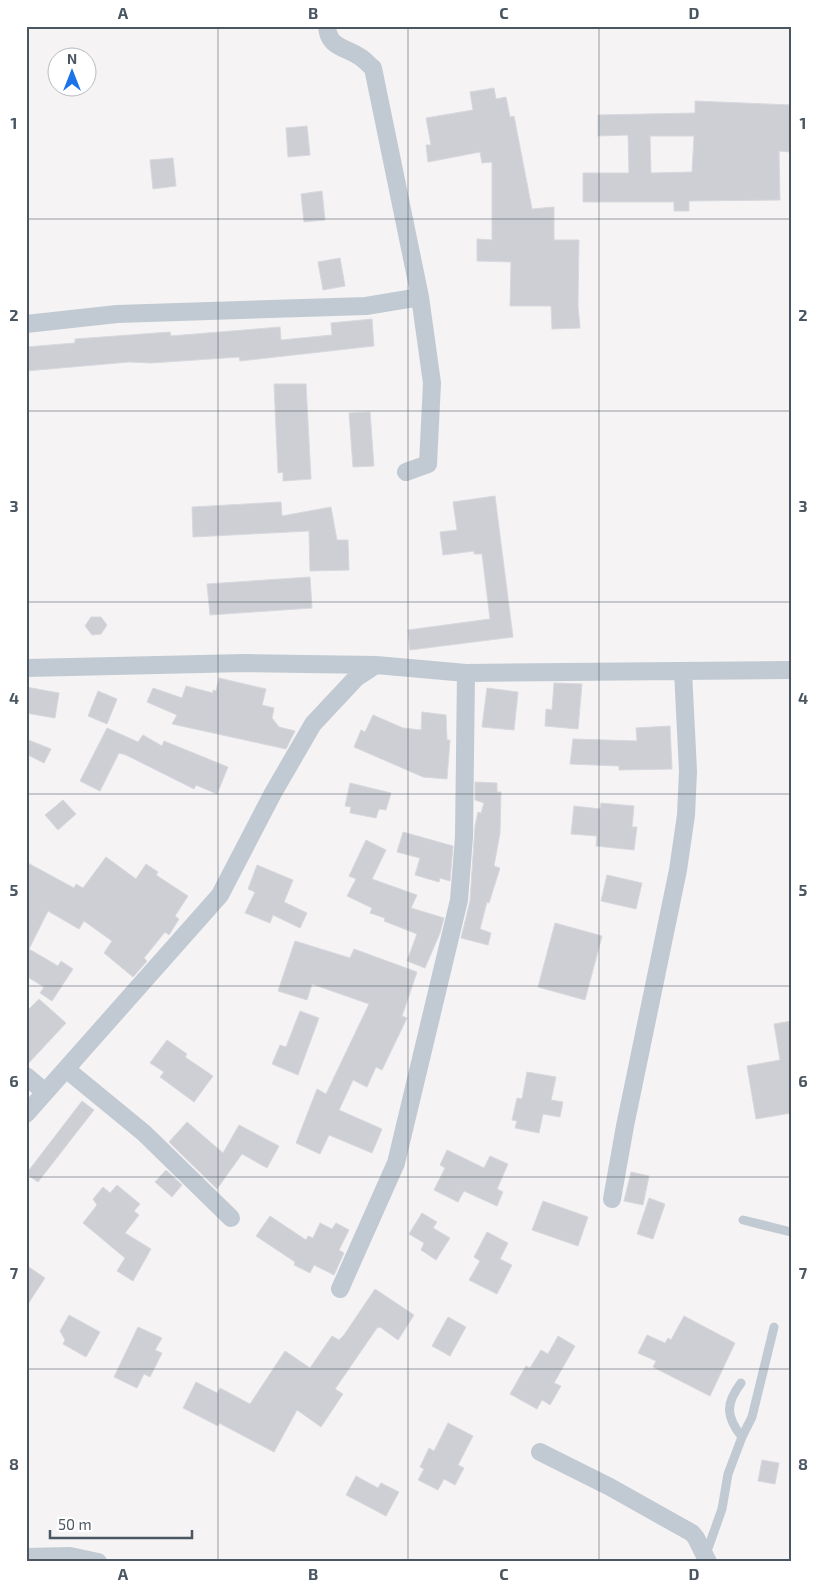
<svg xmlns="http://www.w3.org/2000/svg" width="817" height="1588" font-family="'Exo 2',sans-serif">
<style>
.building{fill:#cdcfd5;stroke:#d7d9de;fill-rule:evenodd}
.lines{fill:none;stroke-linecap:round;stroke-linejoin:round}
.service{stroke:#c1cad2;stroke-width:9}
.minor{stroke:#c1cad2;stroke-width:18}
.grid{fill:none;stroke:#4a5661;stroke-width:1;stroke-opacity:0.55}
.neatline{fill:none;stroke:#4a5661;stroke-width:2}
.grid-label{font-size:16px;text-anchor:middle;font-weight:bold;fill:#4a5661}
</style>
<rect width="100%" height="100%" fill="#f5f3f3"/>
<path class="building" d="M494,88l2,11 10,-2 4,20 4,-1 18,93 22,-2v33h25l-1,66 2,22 -28,1 -1,-23h-41l1,-44 -34,-1v-22l15,1v-78l-10,1 -2,-11 -52,10 -2,-17h5l-5,-27 47,-8 -3,-18z
M695,101l96,4v47l-12,-1 1,49 -91,1v10h-15v-9h-91v-29h46l-1,-38 -30,1v-21l97,-2zM650,136h44l-2,36 -41,1z
M307,126l3,29 -22,2 -2,-29z
M173,158l3,28 -23,3 -3,-29z
M322,191l3,29 -21,2 -3,-28z
M340,258l5,28 -22,4 -5,-28z
M372,319l2,27 -134,15 -1,-4 -88,6 -22,-1 -103,9v-24l49,-4v-4l95,-7 1,4 109,-9 1,13 51,-5 -1,-12z
M274,384h32l5,95 -28,2v-9l-5,1z
M370,412l4,54 -21,1 -4,-54z
M495,496l18,141 -103,13 -2,-20 82,-11 -8,-65h-8v-3l-31,4 -3,-23 17,-2 -4,-28z
M281,502l1,14 49,-9 6,33h11l1,30 -39,1 -1,-40 -116,6 -1,-30z
M310,577l2,31 -102,7 -3,-31z
M91,617h10l6,8 -6,9 -9,1 -7,-9z
M219,678l47,11 -4,16 12,3 -2,10 7,9 16,4 -9,18 -114,-25 5,-9 -30,-13 6,-14 29,10 4,-12 27,7v-3l3,1z
M554,683l28,1 -4,45 -33,-3 1,-17 6,1z
M26,687l33,6 -4,25 -29,-5z
M487,688l31,4 -4,38 -32,-3z
M98,691l19,8 -10,25 -19,-8z
M422,712l24,3 1,25h3l-3,39 -24,-2 -69,-30 7,-17 4,2 8,-17 30,13 18,2z
M670,726l2,43 -53,1v-4l-49,-2 3,-25 64,2 -1,-13z
M107,728l31,14 5,-7 19,11 2,-5 64,26 -11,27 -21,-9 -2,4 -68,-34 -7,-2 -19,38 -20,-10z
M26,739l25,10 -7,14 -18,-9z
M475,782l22,1v9h4l-1,41 -6,33 6,2 -11,35 -2,-1 -7,27 11,4 -3,12 -27,-7 9,-37 5,-75 3,-14 3,1 3,-10 -9,-3z
M350,783l41,10 -5,17 -7,-1 -3,9 -26,-5 1,-6 -6,-1z
M63,800l13,14 -18,16 -13,-15z
M601,803l33,3 -2,21h5l-3,23 -38,-4 1,-10 -26,-2 3,-28 26,3z
M403,832l50,14 -3,35 -10,-3 -1,4 -24,-7 5,-17 -23,-6z
M366,840l20,10 -14,29 45,16 -6,13 33,10 -4,15 -15,35 -18,-7 10,-27 -33,-13 1,-3 -15,-5 2,-5 -25,-12 9,-17 -7,-3z
M106,857l30,22 10,-15 12,8 -2,3 32,21 -13,20 4,3 -10,16 -4,-3 -21,26 3,3 -14,16 -29,-24 8,-12 -28,-20 -5,8 -31,-18 -19,38 29,17 3,-5 12,8 -21,32 -12,-8 4,-6 -18,-11v-114l48,26 2,-4 7,4z
M257,865l36,15 -9,22 23,11 -7,15 -27,-13 -3,8 -25,-10 10,-21 -7,-3z
M607,875l35,8 -6,26 -35,-8z
M555,923l47,13 -17,64 -47,-13z
M295,941l55,17 4,-9 63,23 -15,44 5,2 -25,52 -6,-3 -9,20 -14,-7 -14,30 43,19 -10,24 -43,-18 -9,19 -24,-11 21,-54 9,5 43,-90 -57,-20 -5,16 -29,-9z
M39,999l27,24 -40,43v-54z
M300,1011l19,7 -21,57 -26,-11 8,-19 6,2z
M791,1021v92l-35,6 -9,-53 33,-6 -6,-36z
M167,1040l20,14 -2,3 28,19 -19,26 -34,-25 4,-5 -14,-9z
M527,1072l29,5 -5,23 12,2 -3,15 -17,-3 -4,19 -24,-5 2,-7 -5,-1 5,-22 5,1z
M82,1101l12,9 -56,72 -12,-8z
M187,1122l36,31 16,-28 40,21 -12,22 -25,-14 -25,35 -48,-47z
M447,1150l37,18 6,-12 18,8 -11,25 6,3 -6,14 -33,-15 -6,11 -24,-12 11,-22 -5,-3z
M166,1170l16,15 -10,12 -17,-15z
M631,1172l18,4 -6,29 -19,-4z
M117,1185l23,19 -6,7 5,4 -14,18 26,16 -18,32 -16,-10 8,-13 -42,-35 14,-18 -4,-6 10,-12 7,6z
M649,1198l16,6 -12,35 -16,-5z
M543,1201l45,16 -10,29 -46,-16z
M422,1213l15,9 -4,6 17,10 -14,22 -15,-10 3,-7 -15,-9z
M270,1216l36,24 2,-4 5,2 7,-15 12,6 4,-6 13,7 -10,20 5,3 -10,22 -20,-10 -4,8 -16,-8 1,-3 -39,-26z
M487,1232l21,11 -8,16 12,6 -15,29 -28,-14 11,-19 -6,-4z
M26,1265l19,13 -19,29z
M375,1289l39,26 -16,25 -18,-13 -3,1 -42,61 8,5 -22,33 -24,-17 -23,42 -55,-29 -1,3 -35,-18 13,-26 21,11 3,-5 30,16 35,-53 25,17 22,-32 7,4 5,-5z
M69,1315l31,17 -14,25 -23,-13 2,-4 -5,-9z
M684,1316l51,27 -25,53 -57,-29 3,-6 -18,-8 9,-18 18,8 3,-5 3,2z
M448,1317l18,10 -16,29 -18,-10z
M138,1327l24,11 -7,12 7,3 -12,24 -6,-3 -7,14 -23,-11z
M558,1336l17,10 -21,37 7,3 -11,19 -8,-5 -5,9 -27,-15 16,-28 4,2 11,-18 7,4z
M448,1423l25,13 -15,29 6,3 -9,17 -11,-6 -6,11 -20,-10 6,-11 -4,-2 9,-19 5,3z
M762,1460l17,3 -4,21 -17,-3z
M356,1476l22,12 3,-5 18,9 -13,24 -40,-21z"/>
<g class="lines">
<path class="service" d="M743,1220l48,12
M742,1437l10,-20 22,-90
M706,1554l16,-45 6,-35 14,-37c-16,-20 -17,-33 -1,-54"/>
<path class="minor" d="M327,26c1,22 19,21 33,31 5,3 9,8 13,11l47,229 12,86 -4,81 -22,8
M26,324l91,-10 249,-8 54,-9
M26,668l219,-5 131,2 90,8 325,-3
M66,1069l78,64 87,85
M26,1076l19,16
M26,1114l194,-219 53,-102 40,-69 43,-46 20,-13
M612,1199l13,-73 53,-256 8,-55 2,-44 -5,-100
M340,1289l56,-126 63,-263 5,-63 2,-164
M540,1452l70,35 82,46 4,5 12,24
M26,1557l44,-1 28,6"/>
</g>
<path class="grid" d="M218,26v1536M408,26v1536M599,26v1536M26,219h765M26,411h765M26,602h765M26,794h765M26,986h765M26,1177h765M26,1369h765"/>
<rect width="817" height="1588" fill="none" stroke="#ffffff" stroke-width="55"/>
<g transform="translate(72 72)"><circle r="24" fill="#ffffff" stroke="#b7bbc0"/>
<path d="M0-4L9 19L0 12L-9 19Z" fill="#1a73e8"/>
<text y="-8" font-size="14" font-weight="bold" text-anchor="middle" fill="#4a5661">N</text>
</g>
<path d="M50 1530v8h142v-8" fill="none" stroke="#4a5661" stroke-width="2.5"/>
<text x="58" y="1530" font-size="15" fill="#4a5661" stroke="#ffffff" stroke-width="4" paint-order="stroke">50 m</text>
<rect x="28" y="28" width="762" height="1532" class="neatline"/>
<g class="grid-label">
<text x="123" y="19">A</text>
<text x="313" y="19">B</text>
<text x="504" y="19">C</text>
<text x="694" y="19">D</text>
<text x="14" y="129">1</text>
<text x="803" y="129">1</text>
<text x="14" y="321">2</text>
<text x="803" y="321">2</text>
<text x="14" y="512">3</text>
<text x="803" y="512">3</text>
<text x="14" y="704">4</text>
<text x="803" y="704">4</text>
<text x="14" y="896">5</text>
<text x="803" y="896">5</text>
<text x="14" y="1087">6</text>
<text x="803" y="1087">6</text>
<text x="14" y="1279">7</text>
<text x="803" y="1279">7</text>
<text x="14" y="1470">8</text>
<text x="803" y="1470">8</text>
<text x="123" y="1580">A</text>
<text x="313" y="1580">B</text>
<text x="504" y="1580">C</text>
<text x="694" y="1580">D</text>
</g>
</svg>
